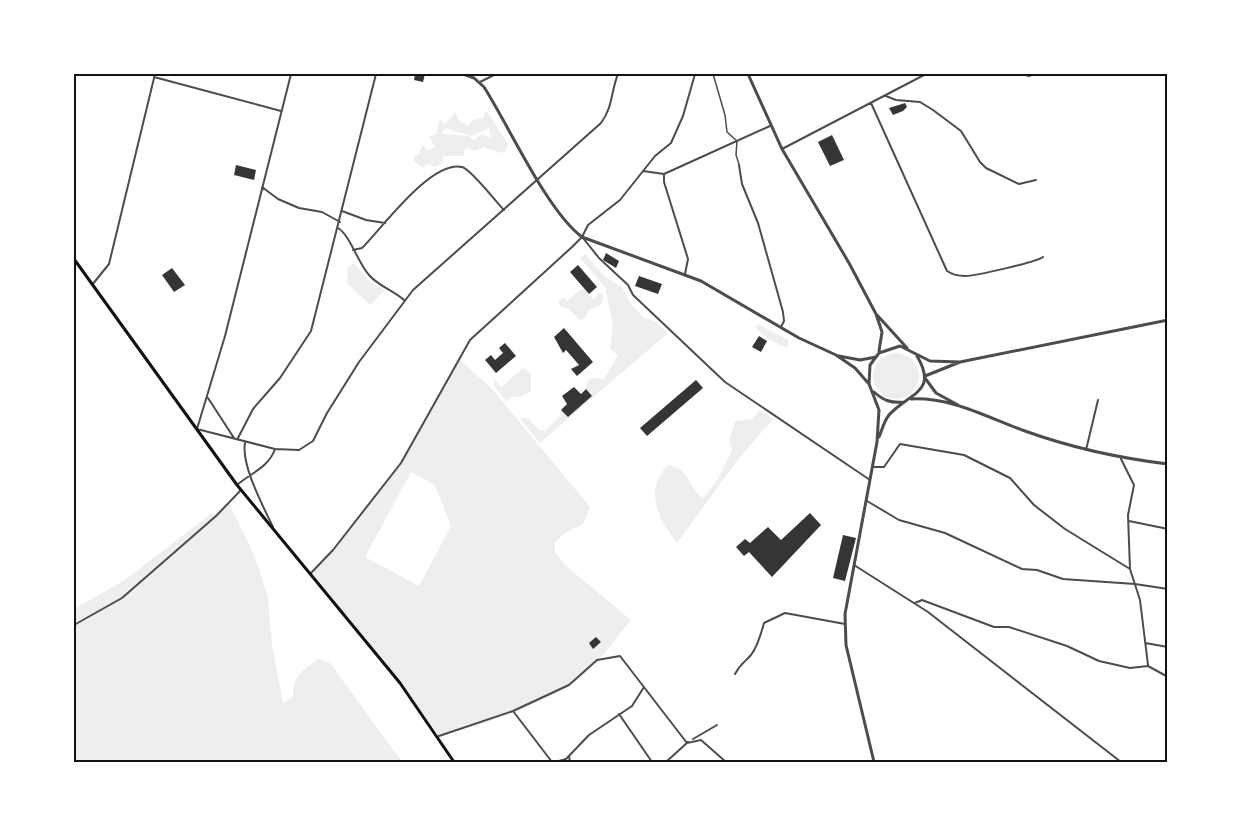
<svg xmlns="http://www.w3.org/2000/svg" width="1241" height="836" font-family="'Nunito Sans',sans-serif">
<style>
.green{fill:#eee;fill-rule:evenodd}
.building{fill:#353535}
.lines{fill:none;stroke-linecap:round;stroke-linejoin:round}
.service{stroke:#4c4c4c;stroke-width:1.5}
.minor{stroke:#4c4c4c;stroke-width:2}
.tertiary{stroke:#4c4c4c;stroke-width:3}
.secondary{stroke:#111;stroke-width:3}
.neatline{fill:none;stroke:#111;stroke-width:2}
</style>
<rect width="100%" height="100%" fill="#fff"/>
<path class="green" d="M486,110l22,34 -2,7 -5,2 -17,-6 -9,4 -8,-3 -3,3v5h-20l-2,7 -7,4 -7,-3 -5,4 -9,-7v-5l5,-2 3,-9 6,5 7,-3 -6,-11 7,-1 4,-17 5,7 10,-13 4,9 9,5 5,-6 10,-2zM445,128l27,8 17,-8 2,10 -9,-4 -8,6 -6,-4 -26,-2z
M585,254l20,23 17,10 7,14 15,17 12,4 12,11 -128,110 -20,-25h8l11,12 6,1 16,-16v-5l7,6 24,-20 -6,-7 2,-9 6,-2 10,1 14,-24 -8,-6 3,-24 -8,-38 -25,-29z
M354,263l17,20 14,7 -15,15 -23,-22 1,-16z
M583,288l11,12 4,-7h5l-1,11 -13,6 -4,8 -5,2 -11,-11 -9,-3 -2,-5 6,-4 3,4z
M758,324l30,16v7c-9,-1 -27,-11 -32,-20z
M873 376a23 23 0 1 1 46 0a23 23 0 1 1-46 0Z
M458,358l34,31 98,118 -7,17 -18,9 -10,9v10l10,13 66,55c-16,18 -30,41 -49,56 -35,28 -99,49 -143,60l-39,-53 -90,-109c62,-65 109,-135 148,-216zM411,472l24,13 16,41 -32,60 -54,-29z
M523,368l8,6v17l-11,6h-10l-3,5 -13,-16v-7l7,8z
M760,410l13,9 -36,42 -60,82c-18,-23 -34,-53 -9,-78 25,5 19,23 35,33 14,-13 20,-30 29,-47l-3,-11 6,-19 17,-2z
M229,503l26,54 13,41 4,46 11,59 10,-6c-1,-20 10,-27 25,-38l12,4 72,99h-328v-153l51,-29 87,-67 5,2z"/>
<path class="building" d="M415,74h10l-2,8 -9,-2z
M905,103l2,4 -4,4 -10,4 -4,-7z
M832,135l12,25 -14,6 -12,-24z
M236,165l20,5 -2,10 -20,-5z
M606,253l13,8 -3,7 -13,-8z
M578,265l19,22 -8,7 -19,-22z
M172,268l13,17 -11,7 -12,-17z
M639,276l23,8 -4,10 -23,-8z
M564,328l29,34 -16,14 -6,-7 8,-4 -13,-15 -3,3 -9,-16z
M759,336l8,5 -6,11 -9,-5z
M505,343l11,13 -20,17 -11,-13 6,-5 4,5 8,-7 -4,-5z
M696,380l7,8 -56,48 -7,-8z
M574,387l7,7 5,-5 6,7 -24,21 -7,-7 6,-6 -5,-8z
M810,513l11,12 -49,52 -23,-25 -5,4 -8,-9 9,-8 5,4 18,-16 13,13z
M843,535l13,3 -11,43 -12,-3z
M596,637l5,5 -8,7 -4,-6z"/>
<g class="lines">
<path class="service" d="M713,74l12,41 2,17 10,9 -1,14 3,9"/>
<path class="minor" d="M1023,74l6,2 5,-2
M154,77l127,34
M480,82l16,-8
M886,96l10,4 24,2 13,8 28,21 19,31 6,6 33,16 17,-4
M871,103l76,168c6,4 11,5 18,5 10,0 72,-14 78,-19
M782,149l144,-75
M739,165l3,19 16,39 25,89 1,9 -3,6
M643,171l21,3 106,-48
M664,174v8l24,77 -3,15
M262,187l16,12 21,9 23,4 18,10
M342,211l24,9 19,3
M338,228c12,7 20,35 31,47 9,11 24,15 35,25
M583,238l16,20 29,27 5,10 92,87 145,98
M353,250l9,-2c21,-21 69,-88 100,-81 9,2 34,35 42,43
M92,285l17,-21 46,-190
M208,398l26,40
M238,438l15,-29 27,-31 31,-47 65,-257
M245,443c-4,22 18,63 28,84
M275,449l-78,-20 28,-93 66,-262
M1086,450l12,-50
M1121,459l13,26 -6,30 2,54 10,31 8,65
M872,467h12l16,-23 64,11 46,23 24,27 31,24 65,40
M237,485c14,-12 32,-18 38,-36l24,1 14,-9 14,-28 32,-51 54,-72 188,-167c12,-16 10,-32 17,-49
M867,501l32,19 46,13 77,36 15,1 26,9 72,5 33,5
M1129,521l39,8
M854,565l74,47 193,150
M310,574l23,-24 68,-87 69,-123 102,-93 10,-10 6,-12 32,-25 35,-44 16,-13 12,-27 12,-42
M915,603l7,-3 72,27h15l58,19 32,15 31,7 18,-2
M74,625l48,-27 94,-82 25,-26
M1145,643l23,4
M1148,666l20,11
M735,674c5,-10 10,-12 16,-19 7,-9 10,-21 13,-32l21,-10 60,11
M513,711l39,51
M619,714l33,48
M439,736l74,-25 56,-26 28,-25 23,-4 67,87 14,-3 25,22
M693,739l24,-14
M569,756l1,6
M555,762l11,-3 23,-24 43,-29 12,-19
M666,762l22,-20"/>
<path class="tertiary" d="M463,74l11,4 10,9c25,39 63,124 98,150l119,44 98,57 37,17 19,13 14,16
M748,74l34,75 67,114 27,51 6,18 -3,19
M877,315l30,33
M839,356l21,4 16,-3
M925,376l35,-14 208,-42
M925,378l11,15 22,12
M874,392c10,9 17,11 30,10
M911,399c41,-2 77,19 114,32 47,17 93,27 143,33
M879,437c3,-7 5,-16 10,-22 19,-22 50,-22 28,-59
M874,762l-28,-117 -1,-31 32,-172 2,-32 -10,-26 1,-19 9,-12 21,-7 30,15 30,1"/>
<path class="secondary" d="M74,259l163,226 163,198 54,79"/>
</g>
<rect width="1241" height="836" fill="none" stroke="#ffffff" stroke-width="150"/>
<rect x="75" y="75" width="1091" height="686" class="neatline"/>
</svg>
